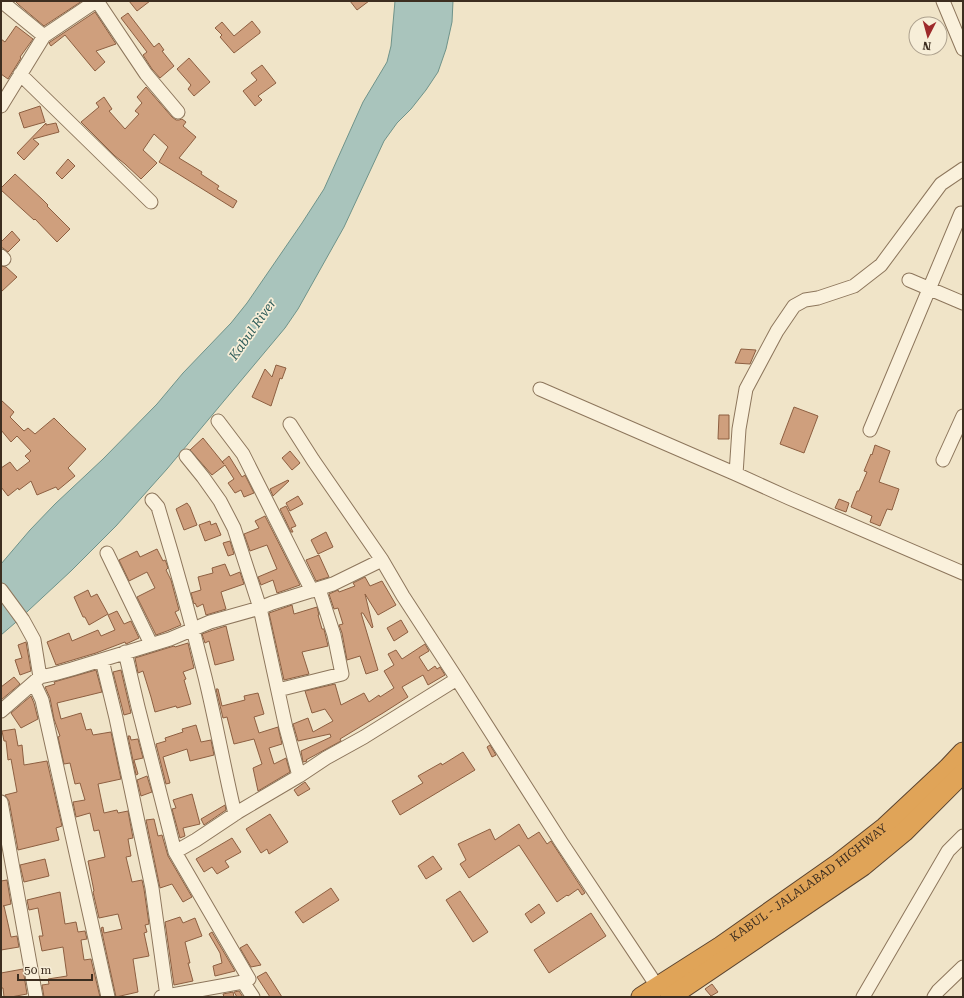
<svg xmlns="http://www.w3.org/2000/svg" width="964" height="998" font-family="'Roboto Serif',serif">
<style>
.water{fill:#a9c4bc;stroke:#6f938a}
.building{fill:#cf9f7d;stroke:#8d5f41}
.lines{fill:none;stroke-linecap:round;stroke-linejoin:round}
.minor-casing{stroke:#8d765c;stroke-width:15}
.highway-casing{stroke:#5b4430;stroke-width:21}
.minor{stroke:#faf1dc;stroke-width:13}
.highway{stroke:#e0a458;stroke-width:19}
.labels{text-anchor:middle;stroke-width:3.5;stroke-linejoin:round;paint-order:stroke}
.street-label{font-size:12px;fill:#3d2e20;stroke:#f7eed8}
.water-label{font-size:13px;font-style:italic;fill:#2f5d5a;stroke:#f7eed8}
</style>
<rect width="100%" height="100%" fill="#f0e4c8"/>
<path class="water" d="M395,1h58l-1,21 -6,27 -8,23 -12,18 -15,19 -14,14 -13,18 -40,86 -46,82 -13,19 -118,141 -51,57 -45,45 -56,52 -14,12v-71l29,-34 25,-26 48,-45 54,-55 26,-31 48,-50 16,-20 55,-80 22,-34 39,-87 24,-40 4,-16z"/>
<path class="building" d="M15,1h67l-38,25 -25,-21z
M129,1h21l-13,10z
M350,1h19l-12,9z
M95,12l21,32 -20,7 9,11 -10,9 -30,-36 -14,11 -2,-3 1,-1z
M128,13l26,34 5,-4 5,7 -2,1 12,15 -14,12 -8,-9 -9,-14 4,-3 -26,-34z
M252,21l8,10v2l-26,20 -14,-16 2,-2 -7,-7 7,-6 12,14z
M16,26l17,13 -13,18 1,1 -13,21 -7,-5v-35l4,3z
M189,58l21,24 -16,14 -6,-7 3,-4 -14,-16z
M262,65l14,18 -18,13 4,4 -7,6 -12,-15 14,-11 -6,-7z
M146,87l26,30 4,3h3l3,-1 4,3 -3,4 13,11 -17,21 23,14 -1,2 18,12 -2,3 20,12 -4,7 -74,-46 9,-15 -14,-13 -11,16 14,13 -16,16 -16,-15 -10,-8 -34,-34 18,-15 -3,-4 8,-6 8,12 -3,2 16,18 14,-15 -4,-3 7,-8 -5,-6z
M40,106l5,16 -21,6 -5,-15z
M46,123v2l10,-2 3,9 -26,7 6,5 -15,16 -7,-7z
M68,159l7,7 -13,13 -6,-6z
M15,174l27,25 6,6 -1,1 23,23 -13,13 -22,-23 -1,1 -33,-30v-2z
M12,231l8,9 -12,12 -5,-4h-2v-6z
M1,266l5,1 11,10 -16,15z
M741,349l15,1 -6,14 -15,-1z
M276,365l10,3 -4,11 -2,-1 -9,28 -19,-9 13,-28 7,8z
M1,400l13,12 -4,5 14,14 4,-3 7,6 19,-16 16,16 16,15 -18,19 7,8 -17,14 -2,-3 -19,8 -6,-14 -12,9 -1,-2 -10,8 -7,-9v-19l9,-6 7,9 13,-10 -5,-5 6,-5 -14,-15 -6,6 -10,-12z
M794,407l24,9 -14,37 -24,-9z
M719,415h10v24h-11z
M203,438l21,26 -2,-2 7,-6 13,21 3,-2 9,18 -10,4 -3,-7 -6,3 -7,-10 6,-4 -9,-14 -13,10 -22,-25z
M875,445l15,6 -11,31 20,7 -7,21 -5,-1 -7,17 -10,-4 2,-6 -21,-9 6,-16h2l8,-19 -3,-1 7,-17 1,1z
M290,451l10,12 -8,7 -10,-12z
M288,480l1,1 -16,15 -3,-7z
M298,496l5,8 -13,7 -4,-8z
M839,499l10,4 -3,9 -11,-4z
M187,503l3,4 7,18 -13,5 -8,-21z
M286,506l10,20 -5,2 2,4h-2l-11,-23z
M265,516l35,69 -23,8 -4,-13 -12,5 -3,-8 19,-8 -10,-24 -17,6 -6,-17 15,-6 -4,-7z
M210,521l1,4 5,-2 5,12 -16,6 -6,-16z
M326,532l7,15 -15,7 -7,-14z
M230,541l4,13 -6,2 -5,-13z
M157,549l6,12 2,-1 1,2 2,6 -2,2 5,10 8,30 -4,2 6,13 -14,6 -11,4 -19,-38 18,-9 -8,-16 -18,9 -10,-21 18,-9 3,6z
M319,555l10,22 -13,4 -10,-21z
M225,564l5,12 10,-4 4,12 -23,8 5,17 -20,6 -3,-11 -6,3 -2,-4 -1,1 -3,-11 10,-3 -3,-13 15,-4 -1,-5z
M365,577l5,9 12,-5 14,24 -18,10 -13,-21 8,33 -1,1 -9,-15h-2l17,57 -12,4 -6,-18 -13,4 -5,-27 -3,-8 4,-1 -5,-16 -4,1 -5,-15 9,-4 1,2 16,-6 -2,-3z
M88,590l3,7 6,-3 11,20 -19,11 -4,-8h-2l-9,-20z
M292,605l2,9 23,-7 2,8h-1l4,14h2l4,17 -26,6 7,22 -25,6 -15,-67z
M117,611l7,13 7,-3 8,17 -13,6 -1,-2 -29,11 -40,12 -9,-23 22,-9 3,8 26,-11 3,6 14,-6 -7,-15z
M401,620l7,12 -14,9 -7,-13z
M226,626l8,34 -19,5 -6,-24 -4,2 -3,-9 11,-4z
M26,642l5,29 -11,4 -5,-15 7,-2 -4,-13z
M188,643l6,25 -11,4 3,7 -2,1 7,24 -14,4 -1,-2 -21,6 -4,-15 -8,-26 -5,2 -3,-15 39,-12 1,1z
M425,644l4,7 -10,6 9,14 7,-5 2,3 3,-2 5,8 -17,10 -5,-10 -21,12 6,10 -25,16 -43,26 1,2 -35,19 1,1 -4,1 -2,-11 30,-14 -1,-3 -32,7 -5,-17 15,-6 5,14 20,-11 -8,-12 -13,4 -7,-22 30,-7 6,21 23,-12 5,9 10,-7 1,2 14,-9 -10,-17 10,-6 -6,-11 8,-4 6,9z
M96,670l6,22 -45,11 4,16 20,-6 5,17 5,-1 2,6 18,-3 10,47 -23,5 6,29 13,-3 1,3 10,-2 5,27 -5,1 3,17 -5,1 6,25 10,-2 2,9 5,35 -4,1 2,7 -3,1 5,23 -16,3 5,33 -22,5 -15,-69 2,-1 1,6 18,-4 -4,-15 -19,4 -6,-26 1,-1 -6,-30 17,-4 -6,-27 -5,1 -4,-18 -14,4 -3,-15 12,-2 -5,-17 -5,1 -5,-21 -6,1 -6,-27 2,-1 -6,-17 -4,-21 -5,-11 10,-3 -1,-2z
M121,670l10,43 -7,2 -11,-43z
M14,677l6,7 -19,16v-13z
M216,689h2l4,17 23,-6 -1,-4 14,-3 6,21 -10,3 5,16 19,-6 4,17 -13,4 5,16 12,-6 4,14 -32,19 -5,-23 9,-4 -8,-25 -20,5 -7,-27 -4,1z
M31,696l3,7 4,16 -17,9 -10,-15 14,-12z
M196,725l5,17 10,-2 3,15 -24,6 -3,-12 -24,8 7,26 -4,1 -10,-40 10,-3 -1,-3 18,-6 -1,-3z
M15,729l3,17 4,-1 2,20 23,-4 15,65 -6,2 3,12 -41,10 -9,-49 -4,-6 12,-3 -6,-33 -3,1 -2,-19h-2l-2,-10z
M128,736h2l1,4 7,-1 5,19 -9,2 4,14 -2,1z
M490,745l6,10 -4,2 -5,-10z
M463,752l12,18 -75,45 -8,-14 31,-18 -5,-7 23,-13 1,2z
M147,776l5,16 -11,4 -4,-16z
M305,782l5,7 -12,7 -4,-6z
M192,794l8,30 -17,4 2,8 -5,2 -8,-29 4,-1 -3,-8z
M225,805l1,5 -22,15 -3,-6z
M270,814l18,28 -19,12 -2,-5 -6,4 -15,-24z
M154,819l4,17 4,-1 6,21 24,41 -9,5 -11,-18 -12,4 -14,-68z
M519,824l9,15 11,-7 8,12 4,-3 34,52 -3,2 -4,-6 -10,7 -1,-1 -10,7 -38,-57 -50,33 -9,-14 6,-4 -8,-16 32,-15 5,11z
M232,838l9,14 -16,9 4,6 -12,7 -5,-7 -8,5 -8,-13z
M433,856l9,13 -16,10 -8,-13z
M45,859l4,17 -25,6 -4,-17z
M7,880l4,24 -8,2h1l7,31 6,-1 2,11 -18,3v-69z
M331,888l8,12 -36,23 -8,-11z
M460,891l28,41 -15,10 -27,-42z
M60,892l5,32 11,-2 2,10 7,-1 2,8 -6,1 3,20 7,-1 9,38h-56l-2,-12 7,-1 -1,-5 19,-3 -4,-29 -21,4 -3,-15h4l-5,-28 -9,2 -2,-10z
M539,904l6,9 -14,10 -6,-9z
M591,913l15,23 -57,37 -15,-23z
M180,917l3,6 12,-5 7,18 -17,6 5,21h-2l5,18 -19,4 -9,-63z
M212,932l23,39 -20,5 -2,-10 9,-3 -2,-10 -11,-19z
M247,944l14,21 -10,2 -11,-19z
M23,969l4,25 -16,3h-7l-1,-9h-2v-15z
M266,972l9,14 7,11h-12l-13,-20z
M712,984l6,8 -7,4 -6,-7z
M239,991l4,6h-6l-3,-5z
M233,992l1,5h-10l-1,-3z"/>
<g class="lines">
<defs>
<path id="minor" d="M1,1l43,35
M97,1l49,73 32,38
M943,1l20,48
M20,74l131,128
M1,106l43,-70 52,-35
M1,256l3,3
M909,280l54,23
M540,389l196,85 53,24 174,75
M218,421l25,33 69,137
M870,430l91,-217
M186,456l17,21 17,24 14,27 26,80 26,120 13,48
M943,460l20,-44
M736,474l3,-45 7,-40 31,-58 17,-25 11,-6 13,-2 36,-12 27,-21 60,-81 22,-15
M152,500l6,7c17,56 33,113 47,170 11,45 19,91 30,137
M107,553l44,91
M1,590l22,30 11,20 6,37
M125,652l13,55 37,145
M102,660l14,58 36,170 15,108
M457,679l104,163 96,144
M34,683l8,17 66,297
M278,690l64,-16 -8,-39 -15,-46
M1,711l39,-34 14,-3 18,-5 98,-30 40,-17 50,-14 12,-5 61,-19 49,-24
M1,802l35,195
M243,982l6,-3 -74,-127 21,-12 42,-28 61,-36 27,-18 38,-21 93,-58 -54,-83 -21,-36 -69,-100 -23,-36
M161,997l82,-15 10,15
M863,997l85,-146 15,-15
M934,997l4,-6 25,-24"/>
<g id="highway">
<path id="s1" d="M641,997l80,-51 118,-83 46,-36 63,-59 15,-16"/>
<path d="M670,997l193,-131 41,-34 59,-59"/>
</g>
</defs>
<use href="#minor" class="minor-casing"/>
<use href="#highway" class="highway-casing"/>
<use href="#minor" class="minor"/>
<use href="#highway" class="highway"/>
</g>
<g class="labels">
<g class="street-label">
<text dy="4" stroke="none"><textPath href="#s1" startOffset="203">KABUL - JALALABAD HIGHWAY</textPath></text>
</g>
<g class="water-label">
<text transform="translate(252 329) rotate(-55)" y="5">Kabul River</text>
</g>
</g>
<rect width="964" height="998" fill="none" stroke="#3d2e20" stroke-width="4"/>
<g transform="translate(928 36) rotate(186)"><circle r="19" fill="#f7eed8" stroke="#ada18e"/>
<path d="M0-3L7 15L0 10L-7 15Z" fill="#9e2a2b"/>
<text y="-6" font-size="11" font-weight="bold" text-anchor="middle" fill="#3d2e20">N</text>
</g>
<path d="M18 974v6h74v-6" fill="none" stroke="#3d2e20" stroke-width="2"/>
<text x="24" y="974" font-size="12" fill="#3d2e20" stroke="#f7eed8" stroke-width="3" paint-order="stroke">50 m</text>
</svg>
